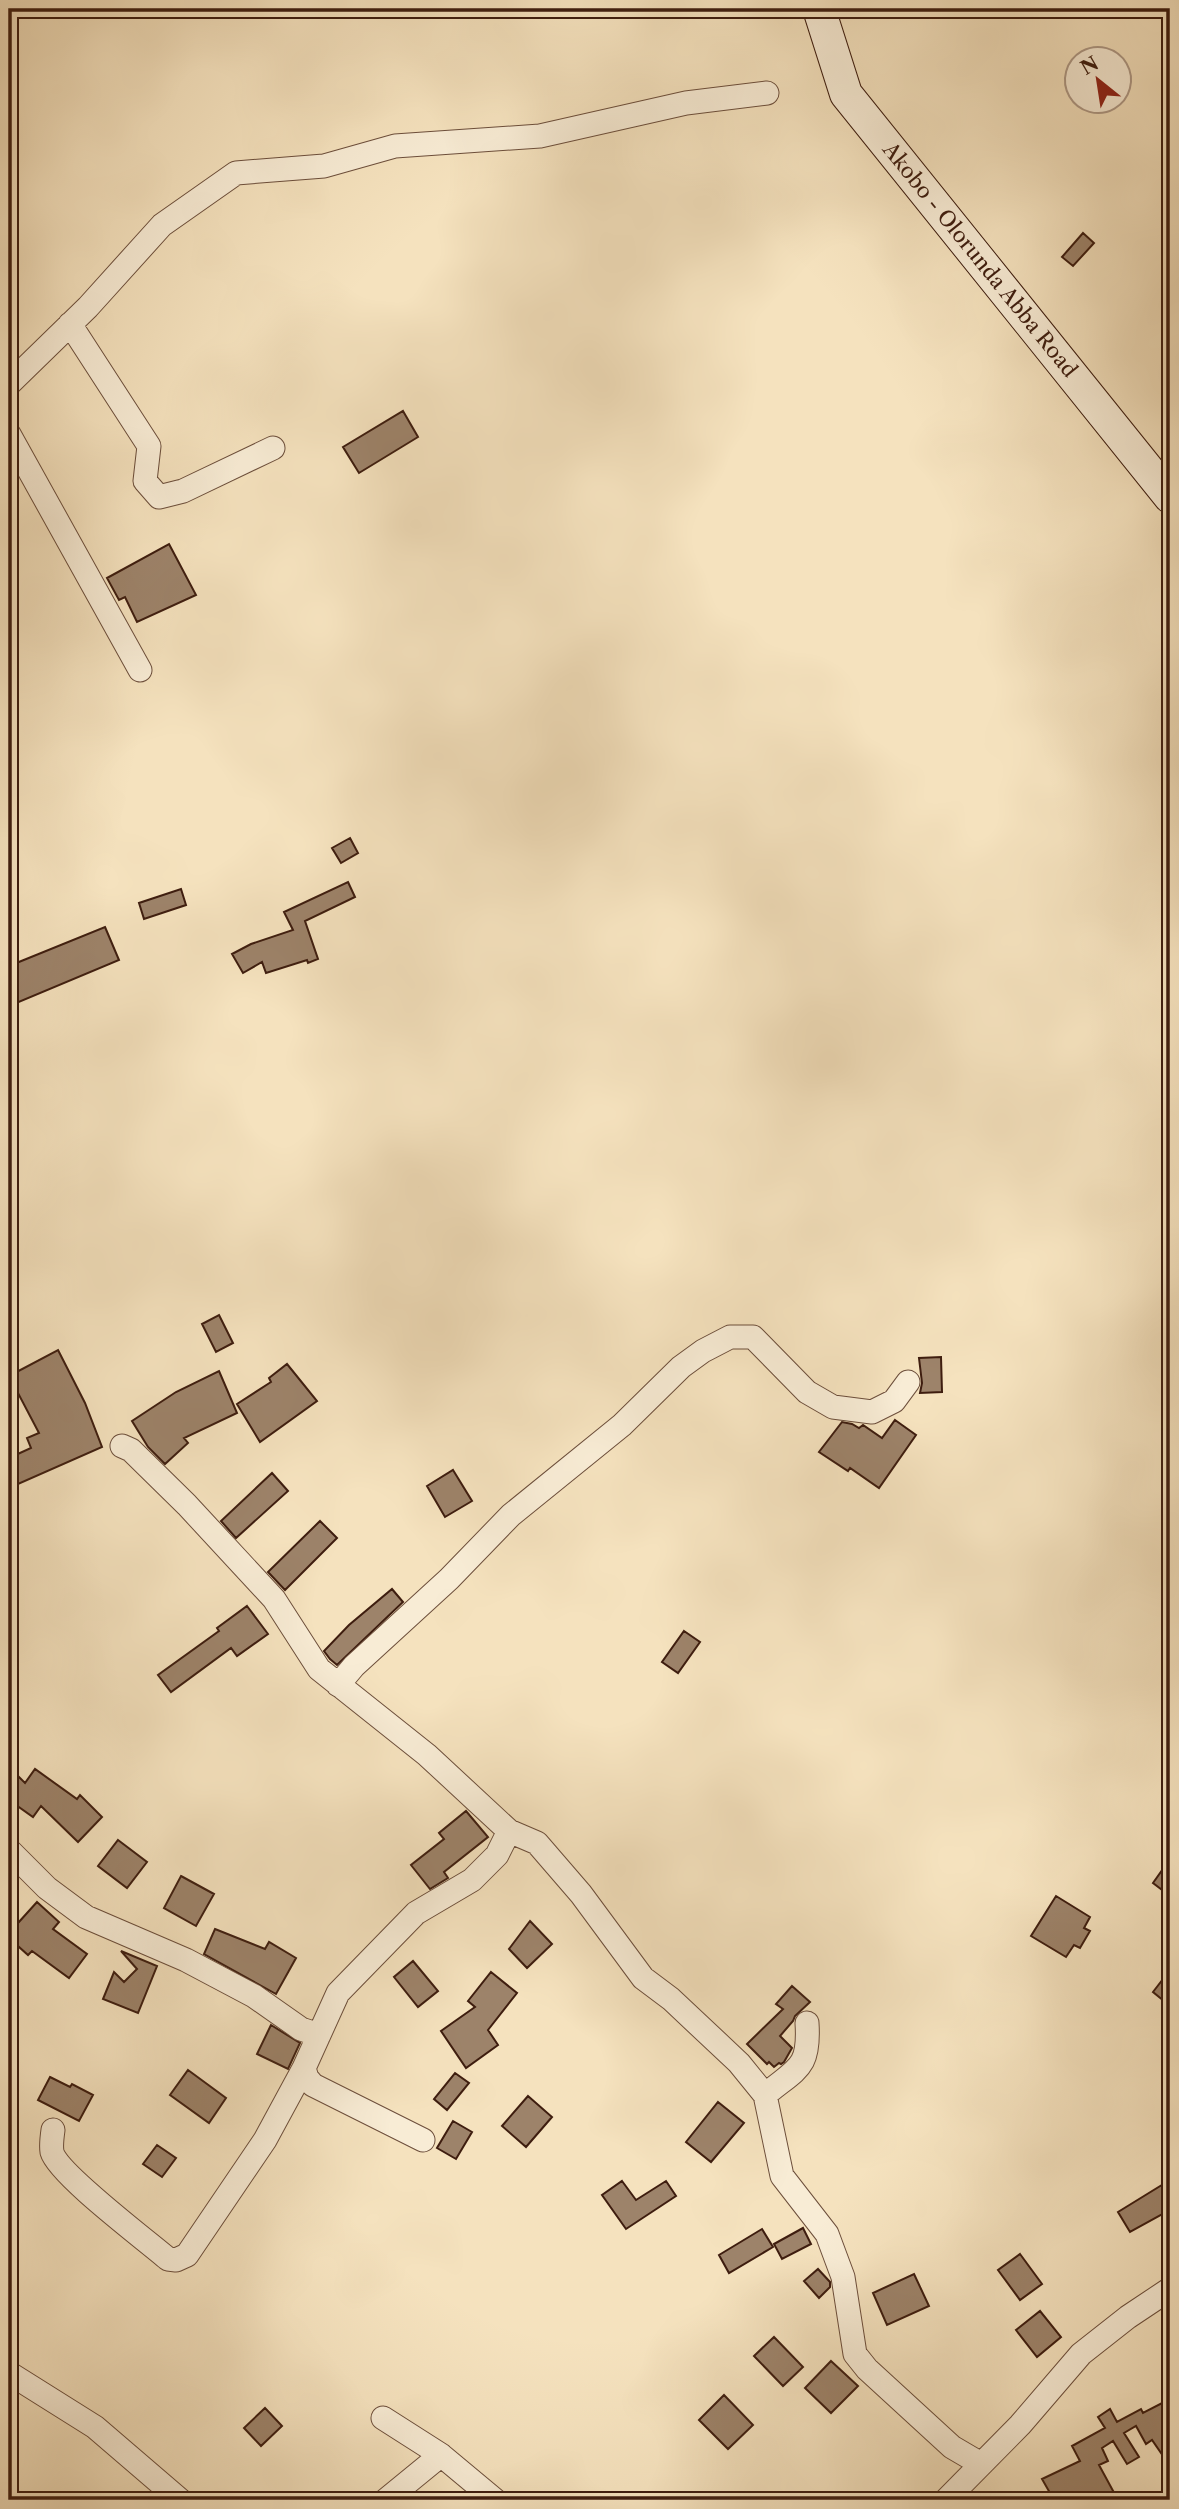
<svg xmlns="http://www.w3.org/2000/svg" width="1179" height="2509" font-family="'Libre Caslon Text',serif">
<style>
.building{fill:#9d836a;stroke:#3e1d0f;stroke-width:2}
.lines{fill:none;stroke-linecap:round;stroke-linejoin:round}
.minor-casing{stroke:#6c4e3b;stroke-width:25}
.secondary-casing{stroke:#3e1d0f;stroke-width:34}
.minor{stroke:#f8ecd5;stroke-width:23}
.secondary{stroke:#f8ecd5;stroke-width:32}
.labels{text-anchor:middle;stroke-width:5;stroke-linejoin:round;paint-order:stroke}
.street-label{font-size:21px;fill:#3e1d0f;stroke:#f8ecd5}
</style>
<rect width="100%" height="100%" fill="#f5e2be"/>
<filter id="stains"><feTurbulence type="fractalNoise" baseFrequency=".00286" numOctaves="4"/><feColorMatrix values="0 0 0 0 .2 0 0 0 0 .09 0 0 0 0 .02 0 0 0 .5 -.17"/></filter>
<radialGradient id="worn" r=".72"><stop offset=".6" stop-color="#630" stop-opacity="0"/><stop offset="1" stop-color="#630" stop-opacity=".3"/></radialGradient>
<path class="building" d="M1083,233l11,10 -21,23 -11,-9z
M403,411l15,26 -59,36 -16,-26z
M169,544l27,51 -59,27 -12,-25 -6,3 -12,-22z
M350,838l8,15 -17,10 -9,-15z
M348,882l7,15 -50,24 13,38 -10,4 -1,-3 -41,13 -4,-11 -19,11 -11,-19 19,-10 42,-14 -9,-18z
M181,889l5,16 -42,14 -5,-16z
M105,927l14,33 -105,44 -5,-13v-25z
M219,1315l14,28 -17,9 -14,-28z
M58,1350l27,53 17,44 -93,41v-30l22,-10 -4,-10 12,-5 -30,-57z
M941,1357l1,35 -22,1 2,-10 -3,-25z
M287,1364l30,37 -57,41 -23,-38 34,-22 -2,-4z
M219,1371l18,42 -53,25 4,5 -23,21 -17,-17 -16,-26 44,-29z
M895,1420l21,15 -37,53 -29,-20 -2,3 -29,-19 23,-30 10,2 7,4 4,-3 19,13z
M453,1470l19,31 -27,16 -18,-31z
M272,1473l16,18 -52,47 -15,-17z
M320,1521l17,17 -52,52 -17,-18z
M392,1589l11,13 -66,63 -7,-6 -6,-8 25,-26z
M247,1606l21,28 -31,22 -6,-8 -60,44 -13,-17 61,-44 -2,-3z
M684,1631l16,11 -22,31 -16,-11z
M9,1767l16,16 10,-14 42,30 3,-4 22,22 -24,25 -37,-36 -8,11 -24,-17z
M466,1811l22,26 -44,35 4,6 -18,11 -19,-24 33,-26 -5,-6z
M118,1840l29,22 -20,26 -29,-22z
M1170,1859v37l-17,-13z
M181,1876l33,18 -18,32 -32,-18z
M1056,1896l34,21 -6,11 6,3 -10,17 -6,-3 -8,12 -35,-21z
M37,1902l22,20 -6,7 34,25 -18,24 -37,-27 -4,4 -19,-17v-5z
M530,1921l22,23 -25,24 -18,-19z
M215,1929l50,20 4,-7 27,16 -20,36 -72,-40z
M121,1951l36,15 -19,47 -35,-14 11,-27 10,10 13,-13z
M413,1961l25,30 -20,16 -24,-30z
M1170,1970v36l-17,-14z
M491,1972l26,21 -29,37 10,15 -32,23 -25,-37 34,-24 -7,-6z
M792,1986l18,16 -15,14 -2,5 -13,15 12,12 -8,14 -3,2 -2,-1 -5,4 -5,-5 -2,2 -20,-20 36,-35 -7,-5z
M271,2025l29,18 -12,26 -31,-15z
M188,2070l38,28 -17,25 -39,-28z
M455,2073l14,10 -22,27 -13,-11z
M50,2077l20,10 2,-3 21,11 -14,26 -41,-21z
M528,2096l24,21 -26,30 -24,-21z
M718,2102l26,21 -33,39 -25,-20z
M453,2121l19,11 -16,27 -19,-11z
M157,2145l19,13 -14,19 -19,-13z
M1170,2180v30l-40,22 -12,-20z
M622,2181l14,19 30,-19 10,15 -50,33 -24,-34z
M803,2228l8,16 -29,15 -8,-15z
M762,2229l11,18 -44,26 -10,-18z
M1020,2254l22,30 -22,16 -22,-30z
M818,2269l12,13v5l-11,11 -15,-17z
M914,2274l15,32 -42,19 -14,-32z
M1040,2311l21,26 -24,20 -21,-27z
M774,2337l29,30 -20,19 -29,-30z
M831,2361l27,25 -27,27 -26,-25z
M724,2395l29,30 -25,24 -29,-29z
M1170,2399v67l-18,-26 -6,4 -10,-18 -12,7 15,24 -12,7 -14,-23 -11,7 6,13 -9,4 19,35h-64l-12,-21 38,-18 -8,-15 33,-18 -7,-11 12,-8 7,13 24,-13 2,4z
M265,2408l17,18 -21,20 -17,-18z"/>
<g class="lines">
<defs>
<path id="minor" d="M70,324l79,122 -4,35 14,16 24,-6 90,-43
M9,384l79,-77 74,-82 74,-52 88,-7 71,-20 145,-10 146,-33 81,-10
M9,434l131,236
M122,1446l9,4 56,55 87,94 45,70 108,86 82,76 28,12 44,51 62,84 28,21 68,64 26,32 17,81 45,58 16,43 12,77 12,15 85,78 29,17
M338,1685l16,-19 95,-87 62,-64 111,-90 59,-58 22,-16 27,-14h23l54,55 26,15 39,5 22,-11 14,-19
M9,1850l38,38 39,29 100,43 68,36 47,33 18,6
M765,2095c32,-27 45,-26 42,-72
M53,2130c-1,7 -2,16 -1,22 6,22 94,88 116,107l8,1 11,-5 78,-115 39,-72
M423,2140l-110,-55 -6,-7 -3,-10 34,-75 78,-80 56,-33 25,-25 12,-24
M9,2373l86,54 85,73
M383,2418l58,37 54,45
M386,2500l55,-45
M946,2500l74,-75 61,-71 47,-37 42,-28"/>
<path id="secondary" d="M819,9l27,85 324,403"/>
</defs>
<use href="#minor" class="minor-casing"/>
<use href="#secondary" class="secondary-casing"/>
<use href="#minor" class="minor"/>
<use href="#secondary" class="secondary"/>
</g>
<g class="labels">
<g class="street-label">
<text transform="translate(980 260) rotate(51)" y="7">Akobo - Olorunda Abba Road</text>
</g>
</g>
<rect width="1179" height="2509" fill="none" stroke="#f5e2be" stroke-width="35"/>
<rect x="10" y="10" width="1158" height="2488" fill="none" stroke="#3e1d0f" stroke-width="3.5"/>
<rect x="18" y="18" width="1144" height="2474" fill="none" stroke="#3e1d0f" stroke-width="2"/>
<g transform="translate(1098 80) rotate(330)"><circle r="33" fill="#f8ecd5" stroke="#ae9986" stroke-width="2"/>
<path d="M0-5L12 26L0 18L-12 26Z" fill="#8f2418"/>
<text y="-10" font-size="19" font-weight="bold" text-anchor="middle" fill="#3e1d0f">N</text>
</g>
<rect width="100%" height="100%" filter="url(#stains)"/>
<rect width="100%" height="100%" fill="url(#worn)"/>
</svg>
